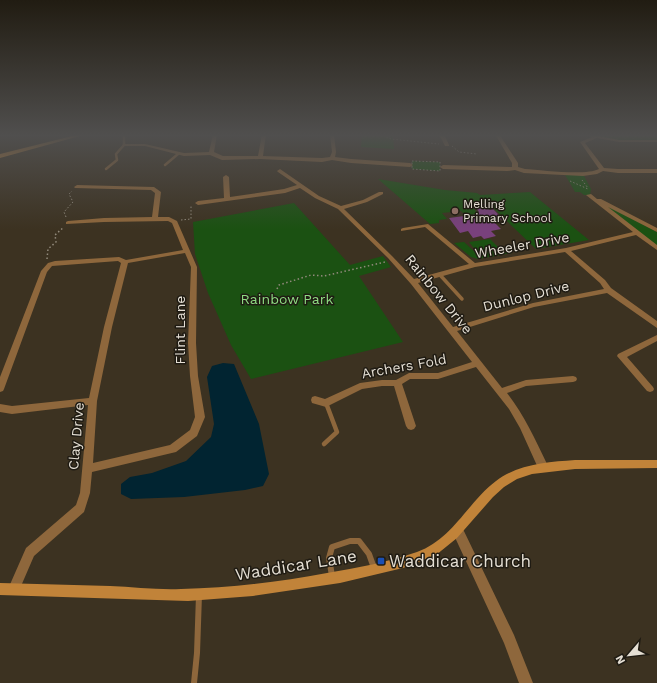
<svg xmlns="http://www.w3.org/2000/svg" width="657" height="683" font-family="'Work Sans',sans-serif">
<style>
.green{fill:#1b5112}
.water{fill:#012431}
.building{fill:#79417c}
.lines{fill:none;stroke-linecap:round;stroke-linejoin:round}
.path-far1{stroke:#928a7c;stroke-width:1;stroke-dasharray:1.5 2;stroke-linecap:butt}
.path{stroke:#928a7c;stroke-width:1.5;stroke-dasharray:1.5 2.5;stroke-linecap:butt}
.lane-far3{stroke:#8e673c;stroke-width:2.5}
.lane-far2{stroke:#8e673c;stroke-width:3.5}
.lane-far1{stroke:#8e673c;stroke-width:4.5}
.lane{stroke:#8e673c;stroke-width:6}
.street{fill:#8e673c;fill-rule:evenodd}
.secondary{fill:#c18339;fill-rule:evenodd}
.education-dot{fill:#8d6e63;stroke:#1f1b13;stroke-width:1.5}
.transit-dot{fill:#1a4fb4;stroke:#1f1b13;stroke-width:1.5}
.labels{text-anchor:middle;stroke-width:3;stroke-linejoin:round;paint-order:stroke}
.far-poi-label{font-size:12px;fill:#e5dfd4;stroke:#1f1b13;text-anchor:start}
.street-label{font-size:14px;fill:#e5dfd4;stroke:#1f1b13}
.park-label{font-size:14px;fill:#8edb82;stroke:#1f1b13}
.near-poi-label{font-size:17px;fill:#e5dfd4;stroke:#1f1b13;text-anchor:start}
.near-street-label{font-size:17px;fill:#e5dfd4;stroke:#1f1b13}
</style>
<rect width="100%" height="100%" fill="#3c3221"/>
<path class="green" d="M362,134h31l1,15 -33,-2z
M591,134h66v6c-23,1 -45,2 -66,-6z
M412,161l28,1v9l-28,-2z
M564,173l19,1 8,15 -1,6h-6l-4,-3h-5z
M378,179l67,11 32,3 3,2 50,-3 59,48 -53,9 -49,-47 -16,3 7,9 -12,2 -5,-5 -19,2 5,6 -8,1v3l-9,1z
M591,197l66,35v15z
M294,203l56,62 33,-9 8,11 -32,9 44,66 -152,37 -20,-34 -23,-52 -13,-39 -2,-32z
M490,239l9,9 -22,4 -8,-10z
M464,242l12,11 25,-4v-1h10l-3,1 4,4 -34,6 -7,-2 -17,-14z"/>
<path class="water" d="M223,363l11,1 25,60 10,50 -6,12 -18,4 -61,7 -53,2 -10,-5v-10l9,-7 22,-4 34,-12 25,-24 3,-13 -7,-47 5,-11z"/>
<path class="building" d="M484,204l6,6 3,-1 10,10 -9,3 7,7 -10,2 5,5 -12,3 -3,-3 -8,2 -5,-7 -8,2 -11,-15 30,-4 -1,-2h1l-5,-7z"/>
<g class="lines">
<path class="path-far1" d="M380,134l11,5 48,5
M452,146l7,6 18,2
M412,161l28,1v9l-28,-2z
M582,180l6,8
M570,181l18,8
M66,217l-2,-5 9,-10 -4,-8 3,-3
M181,220l10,-1v-14"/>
<path class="path" d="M47,259l1,-10 8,-7 -1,-7 9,-8
M277,289l2,-4 32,-10 13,1 61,-14"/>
<path class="lane-far3" d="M165,165l13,-11
M106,169l11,-9 -1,-6 8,-9v-9"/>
<path class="lane-far2" d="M440,275l22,24"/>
<path class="lane-far1" d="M324,444l13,-12 -11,-29"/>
<path class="lane" d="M332,576l-3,-18 3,-11 18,-6h9l10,13 5,14
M194,683l3,-30 2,-58"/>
<path class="street" d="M213,134h4l-3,18 9,4h35l4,-22h4l-3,22 59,2 8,-1 2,-5 -2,-18h4l2,18 -1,5 16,2 59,4 3,2 -3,2 -59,-4 -19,-3 -10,2 -62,-3 -38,1 -12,-5 -26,1 -39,-10h-21l-2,-1 2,-1h21l39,9 25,-1z
M437,134c8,0 9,4 12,11v1h-4l-4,-8z
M495,134h4l19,29v4l7,2c16,1 61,7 74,0l-19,-27 12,-5 -3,-1v-2l30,6h38v2h-38l-22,-4 -12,5 19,25 14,1h39v4h-39l-15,-2 -6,3 -14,2 -59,-3 -9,-3 -8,1 -64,-2 -3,-2 3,-2 69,2v-4z
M280,169l39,27 22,10 22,-6 16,-8h4v2l-16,8 -23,7 48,47 22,23 55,-15 -44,-37 -24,4v-2l2,-1 25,-4 47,39 91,-15 67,-16 -47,-37 5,-1 6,5h4l56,29v4l-2,-1 -47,-24 49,38v5l-21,-15 -65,16 34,29 6,8 46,33v7l-50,-35 -73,14 -77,24 45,57 24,-8 47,-4 3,1 1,2 -1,2 -3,1 -47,4 -19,7c17,22 28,46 40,71l1,3 -1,3 -4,2 -4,-2 -19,-42 -11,-19 -33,-42 -38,12h-28l-8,5 14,42 -2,3 -3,1 -3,-1 -2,-3 -12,-40h-12l-20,3 -36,18 -14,-4 -1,-3 1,-3 3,-1 10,3 35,-16 22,-3h14l13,-7h29l34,-11 -61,-78 -23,-26 -50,-49 -23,-11 -15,-10 -15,5 -87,12 -3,-2 3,-2 26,-3 -1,-21 3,-2 3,2 1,20 54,-8 13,-4 -19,-13 -1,-1zM565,252l35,31 4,6 -71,14 -80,24 -35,-44 57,-16z
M77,185l77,2 7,5 -3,25h11l8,4 20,46 -1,76 2,33 7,41 -8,19 -21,16 -84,20 -2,21 -6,19 -50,44 -16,37 -4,2 -4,-2 -2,-4 18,-41 50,-43 4,-12 8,-88 -76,9 -12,-2v-8l12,2 77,-8 15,-71 17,-64 -3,-2 -66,5 -5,6 -43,117 -1,2 -3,1v-15l41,-106 7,-8 7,-2 64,-4 7,3 57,-10 -11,-27 -4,-2 -64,1 -38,2v-2l2,-1 36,-3 48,-1 3,-24 -4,-3 -76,-2 -1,-1zM185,253l6,14 -3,76 2,33 5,41 -5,13 -20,15 -77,18 4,-62 15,-74 16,-64z
M657,335v6l-30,16 26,30 1,2 -1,2 -3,1 -3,-1 -30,-35 1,-2z
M458,526l4,1 52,108 19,48h-14l-15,-40 -52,-112 2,-4z"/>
<path class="secondary" d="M80,134h7l-87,24v-4z
M575,460h82v8l-82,1 -43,5 -15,5 -13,8 -11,10 -36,41 -21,17 -33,13 -63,15 -87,13 -65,5 -188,-6v-12c37,1 74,2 110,3 24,1 47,4 71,3 49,-1 98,-7 146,-16 30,-5 61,-11 90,-21 36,-13 50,-49 79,-71 22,-17 52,-19 79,-21z"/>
</g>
<linearGradient id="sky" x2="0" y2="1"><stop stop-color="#211c12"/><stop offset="0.59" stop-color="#504f4e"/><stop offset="1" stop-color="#504f4e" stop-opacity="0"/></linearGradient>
<rect width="657" height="229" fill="url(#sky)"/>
<circle class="education-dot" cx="455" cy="211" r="4"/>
<rect class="transit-dot" x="377" y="557" width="8" height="8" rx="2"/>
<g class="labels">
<g class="far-poi-label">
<text x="463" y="208">Melling<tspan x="463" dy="14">Primary School</tspan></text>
</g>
<g class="street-label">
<text transform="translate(522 245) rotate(-10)" y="5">Wheeler Drive</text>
<text transform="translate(439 294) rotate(51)" y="5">Rainbow Drive</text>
<text transform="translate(526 296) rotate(-14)" y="5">Dunlop Drive</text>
<text transform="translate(180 330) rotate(-90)" y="5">Flint Lane</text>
<text transform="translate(404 366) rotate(-10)" y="5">Archers Fold</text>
<text transform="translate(76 436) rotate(-85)" y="5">Clay Drive</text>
</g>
<g class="park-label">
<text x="287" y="304">Rainbow Park</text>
</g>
<g class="near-poi-label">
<text x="389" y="567">Waddicar Church</text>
</g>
<g class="near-street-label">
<text transform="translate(296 565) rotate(-9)" y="6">Waddicar Lane</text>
</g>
</g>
<g transform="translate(629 655) rotate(242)" stroke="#1f1b13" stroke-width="3" paint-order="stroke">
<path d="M0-3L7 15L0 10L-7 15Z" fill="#e5dfd4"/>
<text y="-6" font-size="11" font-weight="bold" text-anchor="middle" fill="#e5dfd4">N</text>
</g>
</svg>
